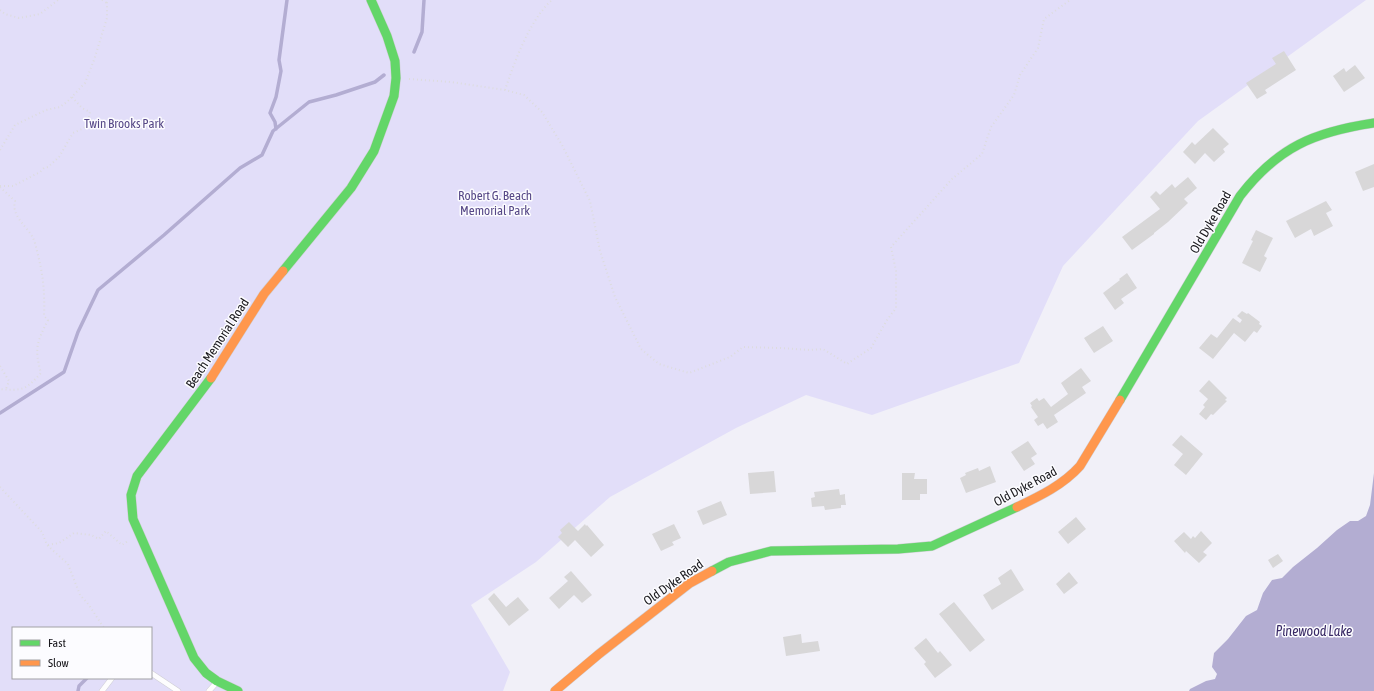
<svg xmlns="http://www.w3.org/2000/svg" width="1374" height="691" font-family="'Asap Condensed',sans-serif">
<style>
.green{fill:#e2def9;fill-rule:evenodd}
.water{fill:#b3add2}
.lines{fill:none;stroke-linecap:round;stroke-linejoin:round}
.stream{stroke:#b3add2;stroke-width:3.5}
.building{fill:#d8d7d8}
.lane-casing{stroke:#cfced4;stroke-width:6}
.fast-casing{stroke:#cfced4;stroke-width:10}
.slow-casing{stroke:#cfced4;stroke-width:10}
.path{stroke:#dddcde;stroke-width:2;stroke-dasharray:1 3;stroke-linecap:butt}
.lane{stroke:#fdfdfe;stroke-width:5}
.fast{stroke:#63d668;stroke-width:9}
.slow{stroke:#ff974d;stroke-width:9}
.labels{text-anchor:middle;stroke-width:3;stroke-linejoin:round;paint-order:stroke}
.park-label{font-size:13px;fill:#574988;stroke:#fcfcff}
.street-label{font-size:13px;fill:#19181d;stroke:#fcfcff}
.water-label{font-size:14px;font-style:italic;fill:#392a66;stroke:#fcfcff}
</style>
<rect width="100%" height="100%" fill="#f1f0f8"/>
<path class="green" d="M0,0h1366l-168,121 -135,145 -44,97 -147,52 -66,-20 -70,33 -126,69 -74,65 -65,43 39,67 -7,19h-503zM13,628h138v50h-138z"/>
<path class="water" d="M1374,473v218h-185l1,-2 16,-8 9,-2 2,-5 -5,-7 2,-14 14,-14 18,-23 11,-6 6,-17 9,-13 10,-2 11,-11 24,-19 20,-18 13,-9h8l8,-5 4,-11z"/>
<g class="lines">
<path class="stream" d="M414,52l8,-20 2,-32
M276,129l-1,-7 -5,-9 6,-16 5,-26 -2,-11 8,-60
M0,413l64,-41 14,-40 20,-42 66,-55 76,-67 22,-13 11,-24 36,-29 27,-7 39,-13 9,-7
M78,691l1,-5 8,-8"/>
</g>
<path class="building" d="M1284,51l12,19 -31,20 2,3 -10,6 -11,-16 30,-19 -4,-6z
M1355,65l10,13 -21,14 -11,-16 11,-8 2,4z
M1213,128l16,16 -6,5 2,3 -11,10 -9,-9 -10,11 -12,-12 9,-10 3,3z
M1374,164v23l-11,4 -8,-19z
M1188,177l9,11 -13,11 4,4 -20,19 -14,11v1l-22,16 -10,-13 38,-28 -10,-12 6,-6 4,4 12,-11 3,4z
M1326,201l6,9 -6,3 7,13 -19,10 -3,-7 -16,9 -9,-17z
M1256,230l17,8 -9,18 3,2 -7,14 -18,-9 11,-22 -2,-1z
M1127,273l10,15 -16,11 3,4 -9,7 -12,-17 17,-13 -1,-1z
M1242,311l5,3 1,-1 12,9 -1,2 3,2 -5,7 -3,-2 -9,11 -11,-9 -21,26 -14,-11 12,-14 6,4 16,-20 7,5 2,-3 -5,-4z
M1103,326l10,15 -19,12 -10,-15z
M1081,368l10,13 -9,6 4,6 -32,22 4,7 -11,7 -4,-6 -5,3 -4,-6 4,-3 -7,-10 1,-1 -2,-3 7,-5 2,3 5,-3 7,9 17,-13 -7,-11z
M1209,380l18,18 -2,2 2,1 -14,14 -2,-1 -5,6 -7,-6 6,-7 -2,-2 5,-6 -9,-8z
M1181,435l22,19 -17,21 -12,-10 9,-11 -11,-9z
M1028,441l9,13 -6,4 4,6 -11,7 -13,-19z
M990,466l6,16 -30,11 -6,-15 6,-3 -1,-2 13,-5 1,3z
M774,471l2,21 -26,2 -2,-21z
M902,473h13l-1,6h13v15h-7v6h-18z
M839,489l1,6 5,-1v4l1,7h-5v3l-16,2 -1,-4 -12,1 -1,-9 4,-1 -1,-5z
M721,501l6,14 -24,10 -6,-14z
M1076,517l10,12 -18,15 -10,-12z
M569,522l9,9 7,-7 1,2 1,-1 17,20 -13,12 -16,-17 -7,7 -10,-10 4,-4 -2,-3z
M674,524l7,14 -9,4 2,3 -13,6 -9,-17z
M1201,531l11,12 -9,9 4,3 -8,8 -13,-12 -1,2 -11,-12 10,-9 7,7 2,-3 2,2z
M1278,554l5,7 -10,7 -5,-8z
M1011,569l13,21 -32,20 -9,-15 18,-11 -3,-6z
M571,571l21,24 -10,8 -8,-8 -15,14 -10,-11 19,-17 -4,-4z
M1069,572l9,11 -14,11 -8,-10z
M494,593l12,14 12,-10 11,13 -20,16 -21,-27z
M954,602l31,38 -15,12 -31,-38z
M801,634l1,9 16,-2 2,10 -34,5 -3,-19z
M926,638l12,15 2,-2 12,14 -17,13 -11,-14 2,-2 -12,-14z"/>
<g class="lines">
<defs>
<path id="lane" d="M151,673l27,18
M102,691l10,-13
M209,691l8,-9"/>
<path id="fast" d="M283,271l68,-83 23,-37 20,-55 2,-18 -1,-17 -8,-25 -16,-36
M211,378l-74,98 -6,19 2,24 61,139 12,15 11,8 21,10
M1120,400l120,-204c38,-49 74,-64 134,-73
M712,571l17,-9 42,-11 127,-2 34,-3 85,-39"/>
<path id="slow" d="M211,378l53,-84 19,-23
M1017,507c23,-11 46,-22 63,-41l40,-66
M555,691l44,-37 91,-71 22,-12"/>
</defs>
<use href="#lane" class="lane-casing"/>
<use href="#fast" class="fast-casing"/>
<use href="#slow" class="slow-casing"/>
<path class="path" d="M102,0l5,3
M0,10l5,4 14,4 21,-4 18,-14
M409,79l42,3 54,8 19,5 18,17 20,33 28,56 10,50 15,46 26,52 18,15 30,9 41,-16 13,-10 37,1 30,2 13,-1 24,15 24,-16 16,-28 9,-12v-37l-5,-24 61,-68 30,-25 9,-27 23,-32 6,-20 18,-27 6,-29 26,-19
M505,90c9,-27 25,-71 47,-90
M0,150l15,-25 31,-15 14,-3 8,-6 17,-18 9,-23 13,-42v-18
M0,186h13l27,-14 4,-4 4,-1 11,-10 14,-24 11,-5 4,-6 2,-10 -8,-4 -10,-11
M0,187l15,14c-4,15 12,25 18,37 2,4 3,9 4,13 6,23 8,41 7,65l4,4c-11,22 -14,28 -7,53 -15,17 -19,18 -41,16
M0,366l9,15 -3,8
M0,487l42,45 5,13 21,19 12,31 9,10 15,23
M48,545l11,-2 15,-10 17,2 8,4 7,-8 16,14 6,-4"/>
<use href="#lane" class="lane"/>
<use href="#fast" class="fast"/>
<use href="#slow" class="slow"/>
</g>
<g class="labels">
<g class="park-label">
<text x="124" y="128">Twin Brooks Park</text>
<text x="495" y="200">Robert G. Beach<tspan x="495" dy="15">Memorial Park</tspan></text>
</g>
<g class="street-label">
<text transform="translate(1210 222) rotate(-60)" y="5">Old Dyke Road</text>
<text transform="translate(217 343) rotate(-57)" y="5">Beach Memorial Road</text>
<text transform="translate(1025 486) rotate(-28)" y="5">Old Dyke Road</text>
<text transform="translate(673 582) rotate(-35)" y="5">Old Dyke Road</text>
</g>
<g class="water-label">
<text x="1314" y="636">Pinewood Lake</text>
</g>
</g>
<rect x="12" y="627" width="140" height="52" fill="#fcfcff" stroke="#a1a1a5"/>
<rect x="20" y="640" width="20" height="6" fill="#63d668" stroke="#a1a1a5"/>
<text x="48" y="647" font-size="12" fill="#19181d">Fast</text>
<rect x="20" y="660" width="20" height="6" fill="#ff974d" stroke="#a1a1a5"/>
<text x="48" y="667" font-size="12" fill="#19181d">Slow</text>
</svg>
